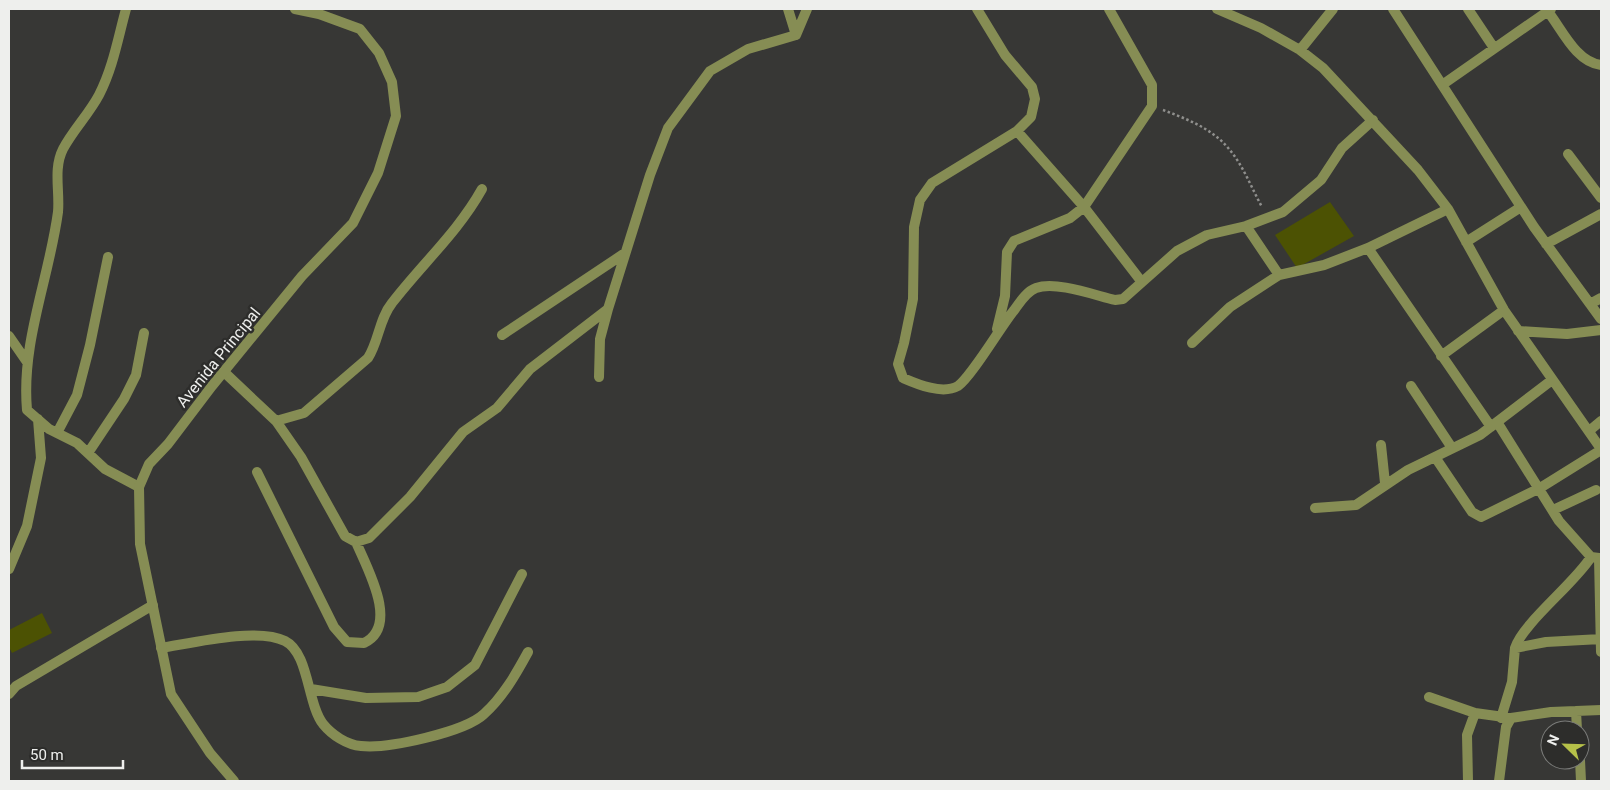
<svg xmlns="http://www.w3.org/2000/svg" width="1610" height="790" font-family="Roboto,sans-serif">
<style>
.pitch{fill:#4c5203}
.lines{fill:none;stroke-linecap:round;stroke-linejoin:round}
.path{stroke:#8f8f8d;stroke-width:2.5;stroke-dasharray:2.5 2.5;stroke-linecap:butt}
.minor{stroke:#868d54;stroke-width:10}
.tertiary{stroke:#868d54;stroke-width:10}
.labels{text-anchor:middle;stroke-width:5;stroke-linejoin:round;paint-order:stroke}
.street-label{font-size:16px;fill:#eeefed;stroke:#2d2d2b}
</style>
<rect width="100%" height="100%" fill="#373735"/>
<path class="pitch" d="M1330,202l24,34 -57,32 -22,-33z
M42,613l10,20 -40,20 -3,-6v-17z"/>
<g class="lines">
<path class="path" d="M1163,110c24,9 50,19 66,39 14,16 23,40 33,58"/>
<path class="minor" d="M126,9c-8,29 -13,59 -27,86 -10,19 -26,35 -36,54 -10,20 -3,42 -5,63 -9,67 -37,130 -31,198l22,19 28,14 28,26 34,18
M788,9l8,26
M977,9l28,46 27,32 3,12 -4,18 -14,14 -85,52 -12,17 -6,27 -1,72 -9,44 -6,21 5,14c14,6 39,17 55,8 14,-10 43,-60 57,-77 5,-7 12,-18 21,-21 20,-7 58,7 79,12l8,-1 54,-48 30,-16 39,-9 37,-14 38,-32 21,-32 31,-28
M1217,9l44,19 39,22 23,18 95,102 30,39 56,101 97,139
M1393,9l141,218 67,92
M1468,9l26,39
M1546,9c15,18 29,53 55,56
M796,35l11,-26
M1300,50l33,-41
M1442,85l109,-76
M1017,131l67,76 57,74
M1568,154l33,44
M1246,226l33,49
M1466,242l55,-35
M1546,244l55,-30
M1368,248l123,179
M1590,304l11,-6
M997,329l8,-33 2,-44 7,-11 56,-23 14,-11 68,-101v-21l-43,-76
M1518,331l49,3 34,-4
M502,335l123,-82
M9,336l18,26
M1192,343l38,-36 49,-32 45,-10 44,-17 80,-39
M1441,356l63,-46
M224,372l52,49 25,36 44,79 11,6 13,-4 41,-41 53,-65 34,-24 33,-39 78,-60
M599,377l1,-38 8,-30 42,-134 18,-47 42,-57 38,-22 48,-14
M1411,386l41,62
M276,421l28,-8 64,-55c11,-17 11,-39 24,-55 30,-39 66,-71 90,-114
M1497,422l62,99 32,36 8,1 2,94
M1589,431l12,-10
M57,433l20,-38 13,-50 18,-88
M1381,445l4,38
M88,453l36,-54 12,-24 8,-42
M1435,457l37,55 9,5 59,-29 61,-38
M257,472l77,155 13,15 17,1c36,-17 3,-75 -8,-101
M1315,508l41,-3 52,-35 72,-35 72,-55
M1553,510l43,-20
M1591,557c-17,27 -68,66 -76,91l31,-6 55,-3
M9,569l18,-43 14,-68 -3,-39
M161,648c31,-5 96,-21 124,-7 24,12 22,62 38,83 9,11 24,21 38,22 27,3 104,-14 123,-32 19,-17 32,-40 44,-62
M311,689l55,9 52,-1 29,-10 28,-22 47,-91
M1429,697l46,16 36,5 -5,9 -7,54
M1576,711l1,19
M1501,718l11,-36 3,-34
M1511,718l40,-6 50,-2
M1580,760l1,21
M1468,781l-1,-46 8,-22"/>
<path class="tertiary" d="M9,694l7,-8 137,-81
M234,781l-24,-28 -39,-59 -31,-150 -1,-57 10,-23 19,-20 44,-58 90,-110 51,-53 25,-50 18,-57 -4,-34 -13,-29 -19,-24 -41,-15 -24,-5"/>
</g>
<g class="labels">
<g class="street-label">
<text transform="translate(218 357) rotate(-51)" y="6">Avenida Principal</text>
</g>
</g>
<rect width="1610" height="790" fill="none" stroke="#eeefed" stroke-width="20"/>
<g transform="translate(1565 745) rotate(293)"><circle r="24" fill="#2d2d2b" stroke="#7a7b79"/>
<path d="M0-4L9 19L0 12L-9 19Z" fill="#b6c149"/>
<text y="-8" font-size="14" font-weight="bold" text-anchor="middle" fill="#eeefed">N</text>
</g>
<path d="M22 760v8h101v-8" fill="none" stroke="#eeefed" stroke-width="2.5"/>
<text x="30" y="760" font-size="15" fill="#eeefed" stroke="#2d2d2b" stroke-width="4" paint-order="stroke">50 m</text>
</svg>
